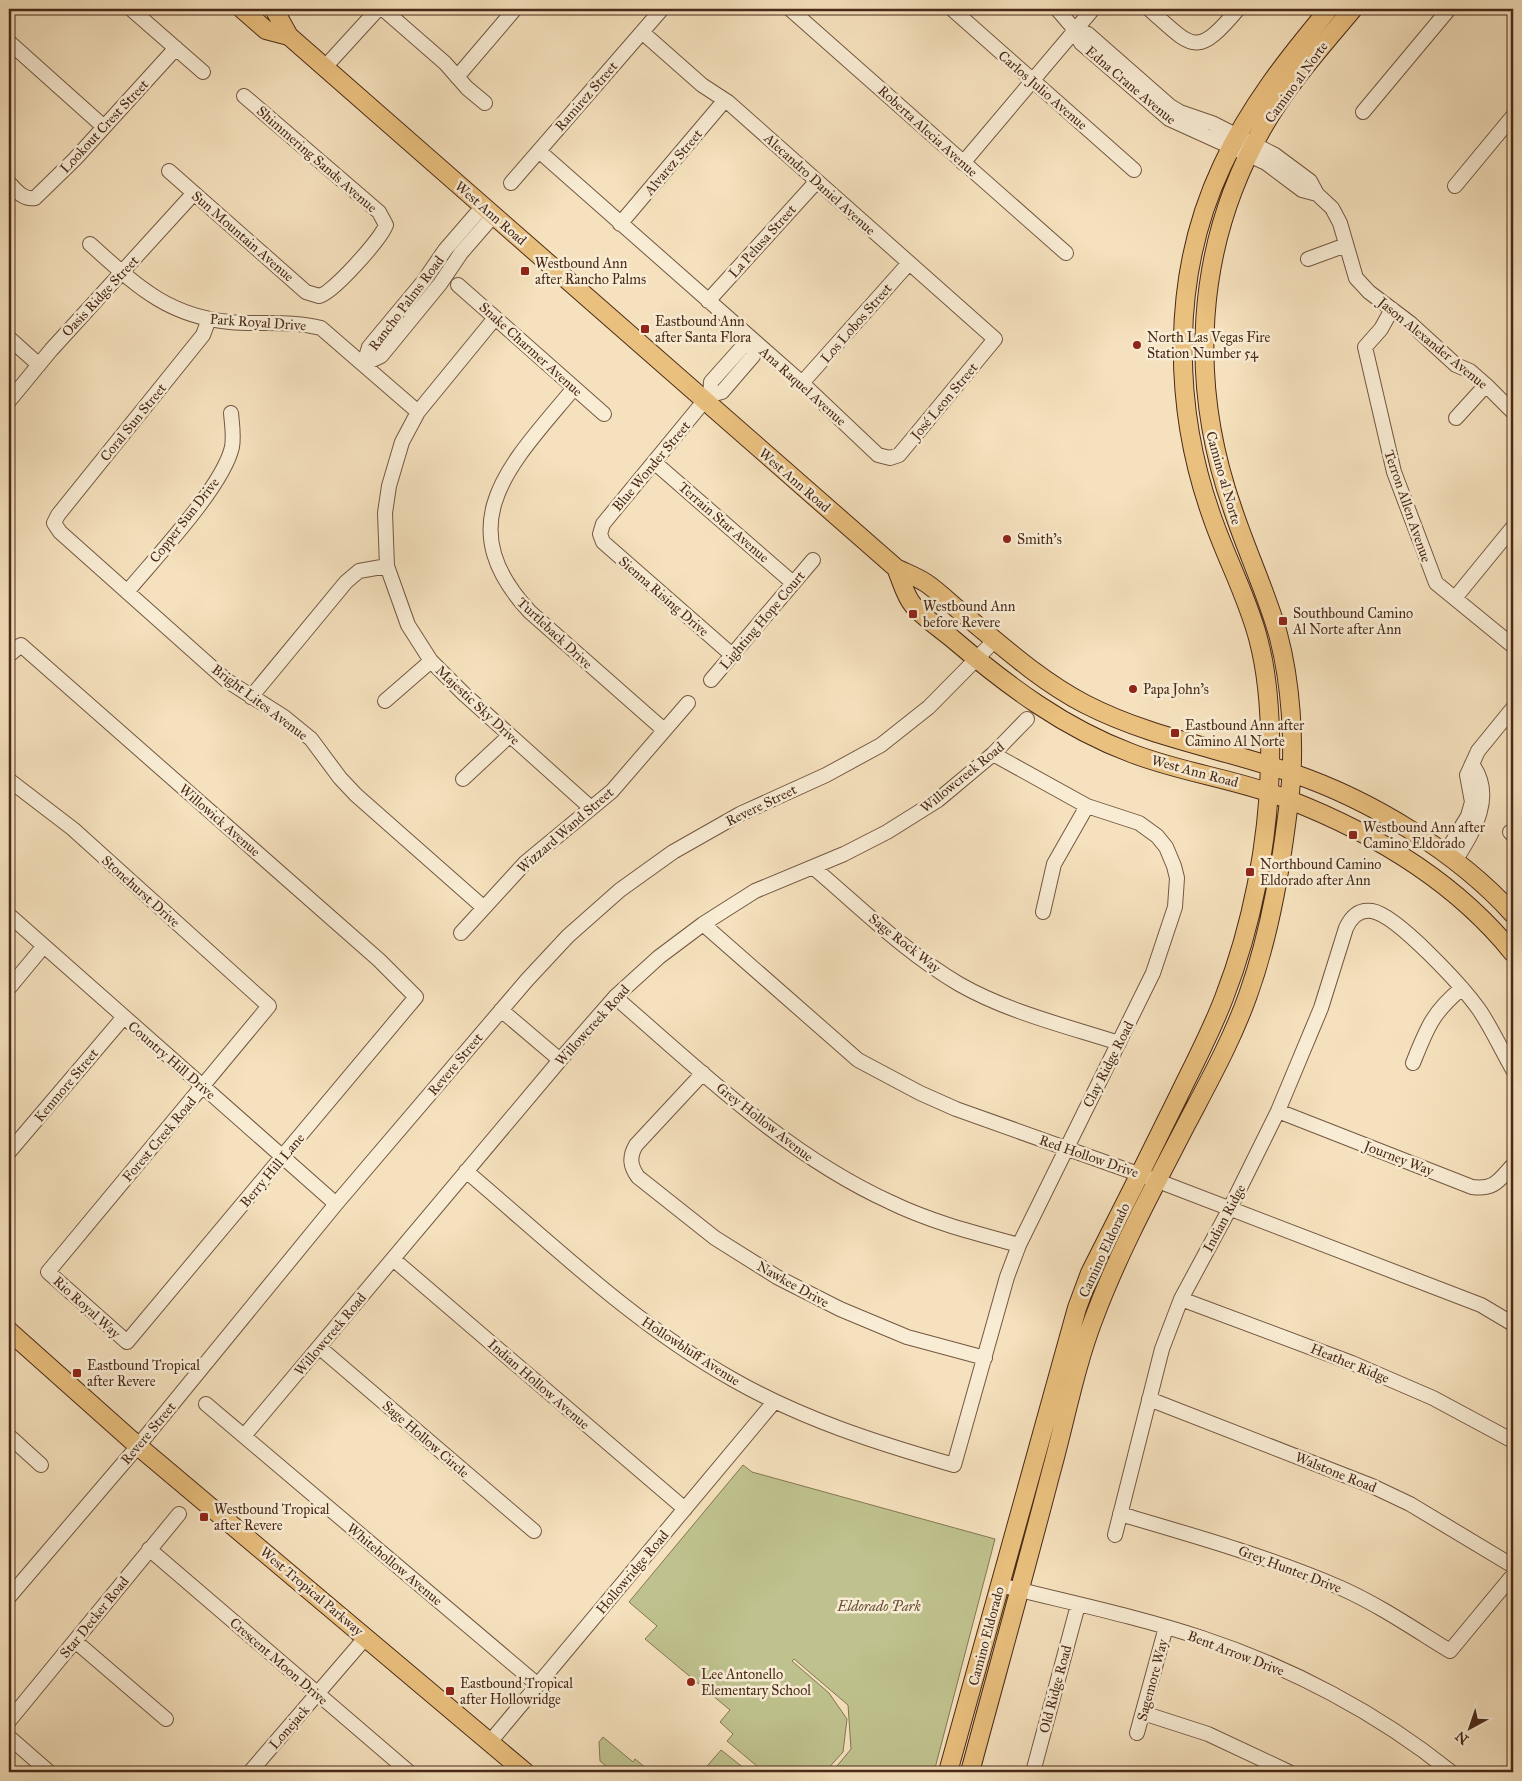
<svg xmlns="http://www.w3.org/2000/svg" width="1522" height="1781" font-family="'IM FELL Great Primer',serif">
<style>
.green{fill:#bfc28e;stroke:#847653}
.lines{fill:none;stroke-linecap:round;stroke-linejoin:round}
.minor-casing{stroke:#745741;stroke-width:16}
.major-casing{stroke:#492918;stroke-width:20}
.minor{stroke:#f8ecd4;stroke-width:14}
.major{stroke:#eac07e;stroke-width:18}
.poi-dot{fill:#8f2418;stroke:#f8ecd4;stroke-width:2}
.labels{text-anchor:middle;stroke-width:5;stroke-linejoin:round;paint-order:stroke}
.street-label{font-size:14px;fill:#492918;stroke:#f8ecd4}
.poi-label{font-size:14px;fill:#492918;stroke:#f8ecd4;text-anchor:start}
.park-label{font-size:14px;font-style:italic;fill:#664f36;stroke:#f8ecd4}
</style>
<rect width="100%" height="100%" fill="#f5e1bd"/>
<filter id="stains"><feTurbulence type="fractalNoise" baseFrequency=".004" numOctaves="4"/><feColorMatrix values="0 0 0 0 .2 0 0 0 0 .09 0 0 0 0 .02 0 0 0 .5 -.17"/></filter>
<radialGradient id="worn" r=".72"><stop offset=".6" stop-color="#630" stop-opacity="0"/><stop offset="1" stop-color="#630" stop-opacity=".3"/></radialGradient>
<path class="green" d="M743,1465l9,7 243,67 -61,233h-102l19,-23 -3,-44 -54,-46 -2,2 37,32 18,26 -4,33 -18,20h-61l-37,-31 6,-7 -13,-12 10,-12 -85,-71 12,-13 -28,-24z
M603,1737l30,25 2,-3 16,13h-38l-13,-11 -1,-19z
M721,1750l28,22h-47z"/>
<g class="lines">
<defs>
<path id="minor" d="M131,9l72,63
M383,9l62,54 22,25 18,15
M790,9l276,244
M952,9l182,161
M1057,9l18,21 6,13 88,76 97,44 36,27 15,4
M1149,9c44,39 47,50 89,0
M1075,30l13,4 82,72 10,6 32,11 63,32 35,26 7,13 15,14 8,15 16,55 13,14 41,31 46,42 14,6 16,14 27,27
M9,42l95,85
M325,67l53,-58
M457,77l58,-68
M1363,112l86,-103
M539,151l263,232 76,72 12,3 9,-3 96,-116 -267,-237 -26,-17 -60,-53
M963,163l130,-154
M169,171l137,121 13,4c13,-2 61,-56 67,-71l-7,-13 -135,-116
M9,183c8,8 14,17 26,15l40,-39 101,-111
M511,183l151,-174
M1455,186l58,-70
M620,224l105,-124
M90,244c45,40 76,72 140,78 30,3 61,-2 91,6l97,84
M1308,259l38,-14
M458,285l146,129
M708,301l109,-120
M1392,309l-11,20 -16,18 29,125 42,111 77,63
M495,318l-77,94 -16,30 -13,44 -4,27 2,53 21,59 23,36 33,33 127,114
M209,319l-6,16 -145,180 -4,8 6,9 166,148 58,37 27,22 29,39 16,17 127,112
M9,338l30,27
M364,364l5,-17 54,-65 22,-32 38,-44
M364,364l17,-8 59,-72 21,-31 33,-38
M802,383l107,-120
M574,388c-61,74 -128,134 -44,224l134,118
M710,395l1,-13 33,-37 11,-3 -2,14 -31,36 -12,3 -5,5 -102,124 -3,10 3,8 129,113
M9,401l42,-51 143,-157
M1456,418l30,-33
M654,462l139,121
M127,592c28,-34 96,-105 105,-145 2,-12 0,-22 -1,-34
M1455,598l58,-71
M9,655l12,-10 358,315 37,37 -289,345 -79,-70 221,-266 -196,-177 -64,-49
M711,680l102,-120
M251,697l95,-115 13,-11 28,-5
M385,701l46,-40
M463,779l46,-43
M1510,832l3,3
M1445,854l23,-38 4,-14 -5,-27 11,-24 35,-43
M1455,861c18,-29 41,-64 17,-97
M814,868c47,40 92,85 145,116 49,28 107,42 160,59
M1043,912l11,-48 33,-58
M9,915l327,289
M703,924l155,136 62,33 36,16 202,72 323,124 32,19
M461,933l64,-70 87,-72 76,-88
M9,988l34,-41
M615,997c86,74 170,157 275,205 41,20 85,31 129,43
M501,1010l59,50
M1413,1063c14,-35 19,-50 49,-75
M703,1073l-67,72c-7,12 -6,21 2,32l77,61 62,39 63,32 67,28 78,21
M1278,1111l194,76c23,3 27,-7 41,-22
M9,1152l114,-134
M466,1171c86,73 168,153 266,208 70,40 145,64 222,86l53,-188 12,-32 134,-272 22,-66 2,-29 -3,-12 -8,-19 -9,-11 -18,-13 -52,-17 -94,-52
M393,1259l292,250
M1181,1299l171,64 81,35 80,43
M319,1347l215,184
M1149,1399l223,87 38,18 103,62
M206,1404l332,281
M9,1436l32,29
M244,1436l316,-376 55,-63 44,-40 44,-33 52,-33 89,-37 43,-22 51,-32 55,-46 34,-35
M1120,1514c75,22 149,43 221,74 38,17 73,41 109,63l63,-76
M1115,1535l47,-186 19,-50 48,-89 49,-99 43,-103 25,-80c5,-11 13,-19 26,-17 25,4 92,77 108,100 12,18 22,40 33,59
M149,1549l260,223
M1000,1585c67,17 136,31 202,53 88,29 176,75 249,134
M9,1597l129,-151 198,-242 191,-224 41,-44 52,-46 53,-38 67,-38 86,-39 55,-30 48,-38 66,-67
M75,1641l91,78
M1143,1713l65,21 81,38
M9,1721l170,-207
M1137,1733l29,-106
M9,1737l40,35
M490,1742l284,-340
M250,1772l116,-135
M1033,1772l45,-167"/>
<path id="major" d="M242,9l24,21 23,6
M274,9l15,27 607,532c10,5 21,9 30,15 12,8 24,20 35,29 40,33 78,68 124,92 66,34 138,45 207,69 79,27 165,79 221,141
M896,568c5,11 9,28 17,37 11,13 28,24 41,35 54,46 110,88 177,113 51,20 106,26 156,46 85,33 168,82 226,154
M9,1331l129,115 387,326
M948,1772l129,-464 13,-35c30,-59 59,-117 88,-176 16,-33 33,-65 46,-99 28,-72 44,-154 46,-232 1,-43 -1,-87 -12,-128 -11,-42 -32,-80 -46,-121 -40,-112 -41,-243 10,-351 27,-59 66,-108 107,-157
M970,1772c27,-100 55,-200 81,-300 14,-50 24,-105 43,-154 25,-67 60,-131 93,-195 22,-42 45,-83 61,-128 23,-64 34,-134 42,-202 5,-49 1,-111 -12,-159 -12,-42 -31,-82 -45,-124 -45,-127 -38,-263 29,-381 25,-44 59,-82 91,-120"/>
</defs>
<use href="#minor" class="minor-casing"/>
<use href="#major" class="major-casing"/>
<use href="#minor" class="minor"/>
<use href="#major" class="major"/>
</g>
<g class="poi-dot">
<rect x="520" y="266" width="10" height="10" rx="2.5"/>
<rect x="640" y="324" width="10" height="10" rx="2.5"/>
<circle cx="1137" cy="345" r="5"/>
<circle cx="1007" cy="539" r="5"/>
<rect x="908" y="609" width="10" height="10" rx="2.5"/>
<rect x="1278" y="616" width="10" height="10" rx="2.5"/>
<circle cx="1133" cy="689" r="5"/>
<rect x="1170" y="728" width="10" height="10" rx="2.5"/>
<rect x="1348" y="830" width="10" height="10" rx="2.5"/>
<rect x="1245" y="867" width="10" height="10" rx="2.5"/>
<rect x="72" y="1368" width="10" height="10" rx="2.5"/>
<rect x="199" y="1512" width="10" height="10" rx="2.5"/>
<circle cx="691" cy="1682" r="5"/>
<rect x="445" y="1686" width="10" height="10" rx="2.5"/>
</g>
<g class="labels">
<g class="street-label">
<text transform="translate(1296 82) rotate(-54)" y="5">Camino al Norte</text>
<text transform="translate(1131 85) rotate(40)" y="5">Edna Crane Avenue</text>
<text transform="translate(1043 90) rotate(41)" y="5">Carlos Julio Avenue</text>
<text transform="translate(586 96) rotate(-49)" y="5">Ramirez Street</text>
<text transform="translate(104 126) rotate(-47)" y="5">Lookout Crest Street</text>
<text transform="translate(928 131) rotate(42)" y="5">Roberta Alecia Avenue</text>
<text transform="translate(317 159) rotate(41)" y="5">Shimmering Sands Avenue</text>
<text transform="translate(673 162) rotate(-50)" y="5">Alvarez Street</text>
<text transform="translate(820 184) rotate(42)" y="5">Alecandro Daniel Avenue</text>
<text transform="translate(491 213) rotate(41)" y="5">West Ann Road</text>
<text transform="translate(243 236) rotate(41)" y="5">Sun Mountain Avenue</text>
<text transform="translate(762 241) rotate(-48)" y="5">La Pelusa Street</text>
<text transform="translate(100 296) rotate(-47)" y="5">Oasis Ridge Street</text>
<text transform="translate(406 303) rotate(-53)" y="5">Rancho Palms Road</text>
<text transform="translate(258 322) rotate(4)" y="5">Park Royal Drive</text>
<text transform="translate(856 323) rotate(-49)" y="5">Los Lobos Street</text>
<text transform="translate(1433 343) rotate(39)" y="5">Jason Alexander Avenue</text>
<text transform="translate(531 349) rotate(42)" y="5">Snake Charmer Avenue</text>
<text transform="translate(803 386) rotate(42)" y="5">Ana Raquel Avenue</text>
<text transform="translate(944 401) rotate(-50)" y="5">José Leon Street</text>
<text transform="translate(133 422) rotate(-51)" y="5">Coral Sun Street</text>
<text transform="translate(651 466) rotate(-50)" y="5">Blue Wonder Street</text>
<text transform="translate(1224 478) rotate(74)" y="5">Camino al Norte</text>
<text transform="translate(795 480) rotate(41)" y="5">West Ann Road</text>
<text transform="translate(1408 506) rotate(71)" y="5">Terron Allen Avenue</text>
<text transform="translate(184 520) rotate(-52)" y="5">Copper Sun Drive</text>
<text transform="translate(724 522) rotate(41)" y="5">Terrain Star Avenue</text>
<text transform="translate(664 596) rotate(41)" y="5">Sienna Rising Drive</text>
<text transform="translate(762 620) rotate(-50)" y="5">Lighting Hope Court</text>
<text transform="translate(555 633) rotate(43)" y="5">Turtleback Drive</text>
<text transform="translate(260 702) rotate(37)" y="5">Bright Lites Avenue</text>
<text transform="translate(478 705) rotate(43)" y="5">Majestic Sky Drive</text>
<text transform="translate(1195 771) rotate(15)" y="5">West Ann Road</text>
<text transform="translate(962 777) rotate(-39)" y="5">Willowcreek Road</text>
<text transform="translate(761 805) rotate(-26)" y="5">Revere Street</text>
<text transform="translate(220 820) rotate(41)" y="5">Willowick Avenue</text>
<text transform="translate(565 830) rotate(-41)" y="5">Wizzard Wand Street</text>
<text transform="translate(141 891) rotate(42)" y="5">Stonehurst Drive</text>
<text transform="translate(905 943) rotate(38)" y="5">Sage Rock Way</text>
<text transform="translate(592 1025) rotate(-48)" y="5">Willowcreek Road</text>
<text transform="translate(172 1060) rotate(41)" y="5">Country Hill Drive</text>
<text transform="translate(455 1064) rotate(-50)" y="5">Revere Street</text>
<text transform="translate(1108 1064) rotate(-63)" y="5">Clay Ridge Road</text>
<text transform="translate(66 1085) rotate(-50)" y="5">Kenmore Street</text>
<text transform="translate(765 1122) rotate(38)" y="5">Grey Hollow Avenue</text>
<text transform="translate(159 1139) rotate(-50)" y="5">Forest Creek Road</text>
<text transform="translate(1089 1156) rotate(19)" y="5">Red Hollow Drive</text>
<text transform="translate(1399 1158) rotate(21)" y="5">Journey Way</text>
<text transform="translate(272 1170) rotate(-50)" y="5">Berry Hill Lane</text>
<text transform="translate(1224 1218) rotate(-62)" y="5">Indian Ridge</text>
<text transform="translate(1104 1250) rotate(-65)" y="5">Camino Eldorado</text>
<text transform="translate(793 1284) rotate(29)" y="5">Nawkee Drive</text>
<text transform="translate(87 1307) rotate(42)" y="5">Rio Royal Way</text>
<text transform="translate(330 1334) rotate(-50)" y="5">Willowcreek Road</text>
<text transform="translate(691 1351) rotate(33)" y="5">Hollowbluff Avenue</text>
<text transform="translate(1350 1363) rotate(22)" y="5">Heather Ridge</text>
<text transform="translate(539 1384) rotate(41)" y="5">Indian Hollow Avenue</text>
<text transform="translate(148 1433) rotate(-50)" y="5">Revere Street</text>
<text transform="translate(426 1439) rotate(41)" y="5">Sage Hollow Circle</text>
<text transform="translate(1336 1472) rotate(22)" y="5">Walstone Road</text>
<text transform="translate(395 1564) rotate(40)" y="5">Whitehollow Avenue</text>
<text transform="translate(1290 1569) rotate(21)" y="5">Grey Hunter Drive</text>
<text transform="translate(632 1572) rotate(-50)" y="5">Hollowridge Road</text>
<text transform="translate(312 1591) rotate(40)" y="5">West Tropical Parkway</text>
<text transform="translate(94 1617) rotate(-51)" y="5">Star Decker Road</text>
<text transform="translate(986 1636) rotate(-75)" y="5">Camino Eldorado</text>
<text transform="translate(1236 1653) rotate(21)" y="5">Bent Arrow Drive</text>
<text transform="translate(279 1661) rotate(41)" y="5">Crescent Moon Drive</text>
<text transform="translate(1152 1680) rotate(-75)" y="5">Sagemore Way</text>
<text transform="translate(1055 1689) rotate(-75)" y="5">Old Ridge Road</text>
<text transform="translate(289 1727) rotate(-49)" y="5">Lonejack</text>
</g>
<g class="poi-label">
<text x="535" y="268">Westbound Ann<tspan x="535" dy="16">after Rancho Palms</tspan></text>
<text x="655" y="326">Eastbound Ann<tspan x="655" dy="16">after Santa Flora</tspan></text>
<text x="1147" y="342">North Las Vegas Fire<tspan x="1147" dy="16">Station Number 54</tspan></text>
<text x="1017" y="544">Smith's</text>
<text x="923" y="611">Westbound Ann<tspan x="923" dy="16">before Revere</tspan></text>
<text x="1293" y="618">Southbound Camino<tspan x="1293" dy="16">Al Norte after Ann</tspan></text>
<text x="1143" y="694">Papa John's</text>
<text x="1185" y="730">Eastbound Ann after<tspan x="1185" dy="16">Camino Al Norte</tspan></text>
<text x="1363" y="832">Westbound Ann after<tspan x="1363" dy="16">Camino Eldorado</tspan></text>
<text x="1260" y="869">Northbound Camino<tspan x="1260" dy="16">Eldorado after Ann</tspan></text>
<text x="87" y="1370">Eastbound Tropical<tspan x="87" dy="16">after Revere</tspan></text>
<text x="214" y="1514">Westbound Tropical<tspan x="214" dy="16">after Revere</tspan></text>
<text x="701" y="1679">Lee Antonello<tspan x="701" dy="16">Elementary School</tspan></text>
<text x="460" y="1688">Eastbound Tropical<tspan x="460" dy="16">after Hollowridge</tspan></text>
</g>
<g class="park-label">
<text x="879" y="1611">Eldorado Park</text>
</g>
</g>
<rect width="1522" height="1781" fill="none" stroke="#f5e1bd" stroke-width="30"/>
<rect x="10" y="10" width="1502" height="1761" fill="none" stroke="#492918" stroke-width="2.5"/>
<rect x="15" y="15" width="1492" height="1751" fill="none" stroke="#492918"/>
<g transform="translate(1470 1728) rotate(220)" stroke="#f8ecd4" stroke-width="4" paint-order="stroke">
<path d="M0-4L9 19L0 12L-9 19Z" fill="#492918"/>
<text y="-8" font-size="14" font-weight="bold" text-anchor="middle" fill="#492918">N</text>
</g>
<rect width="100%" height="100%" filter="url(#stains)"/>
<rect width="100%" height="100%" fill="url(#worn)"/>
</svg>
